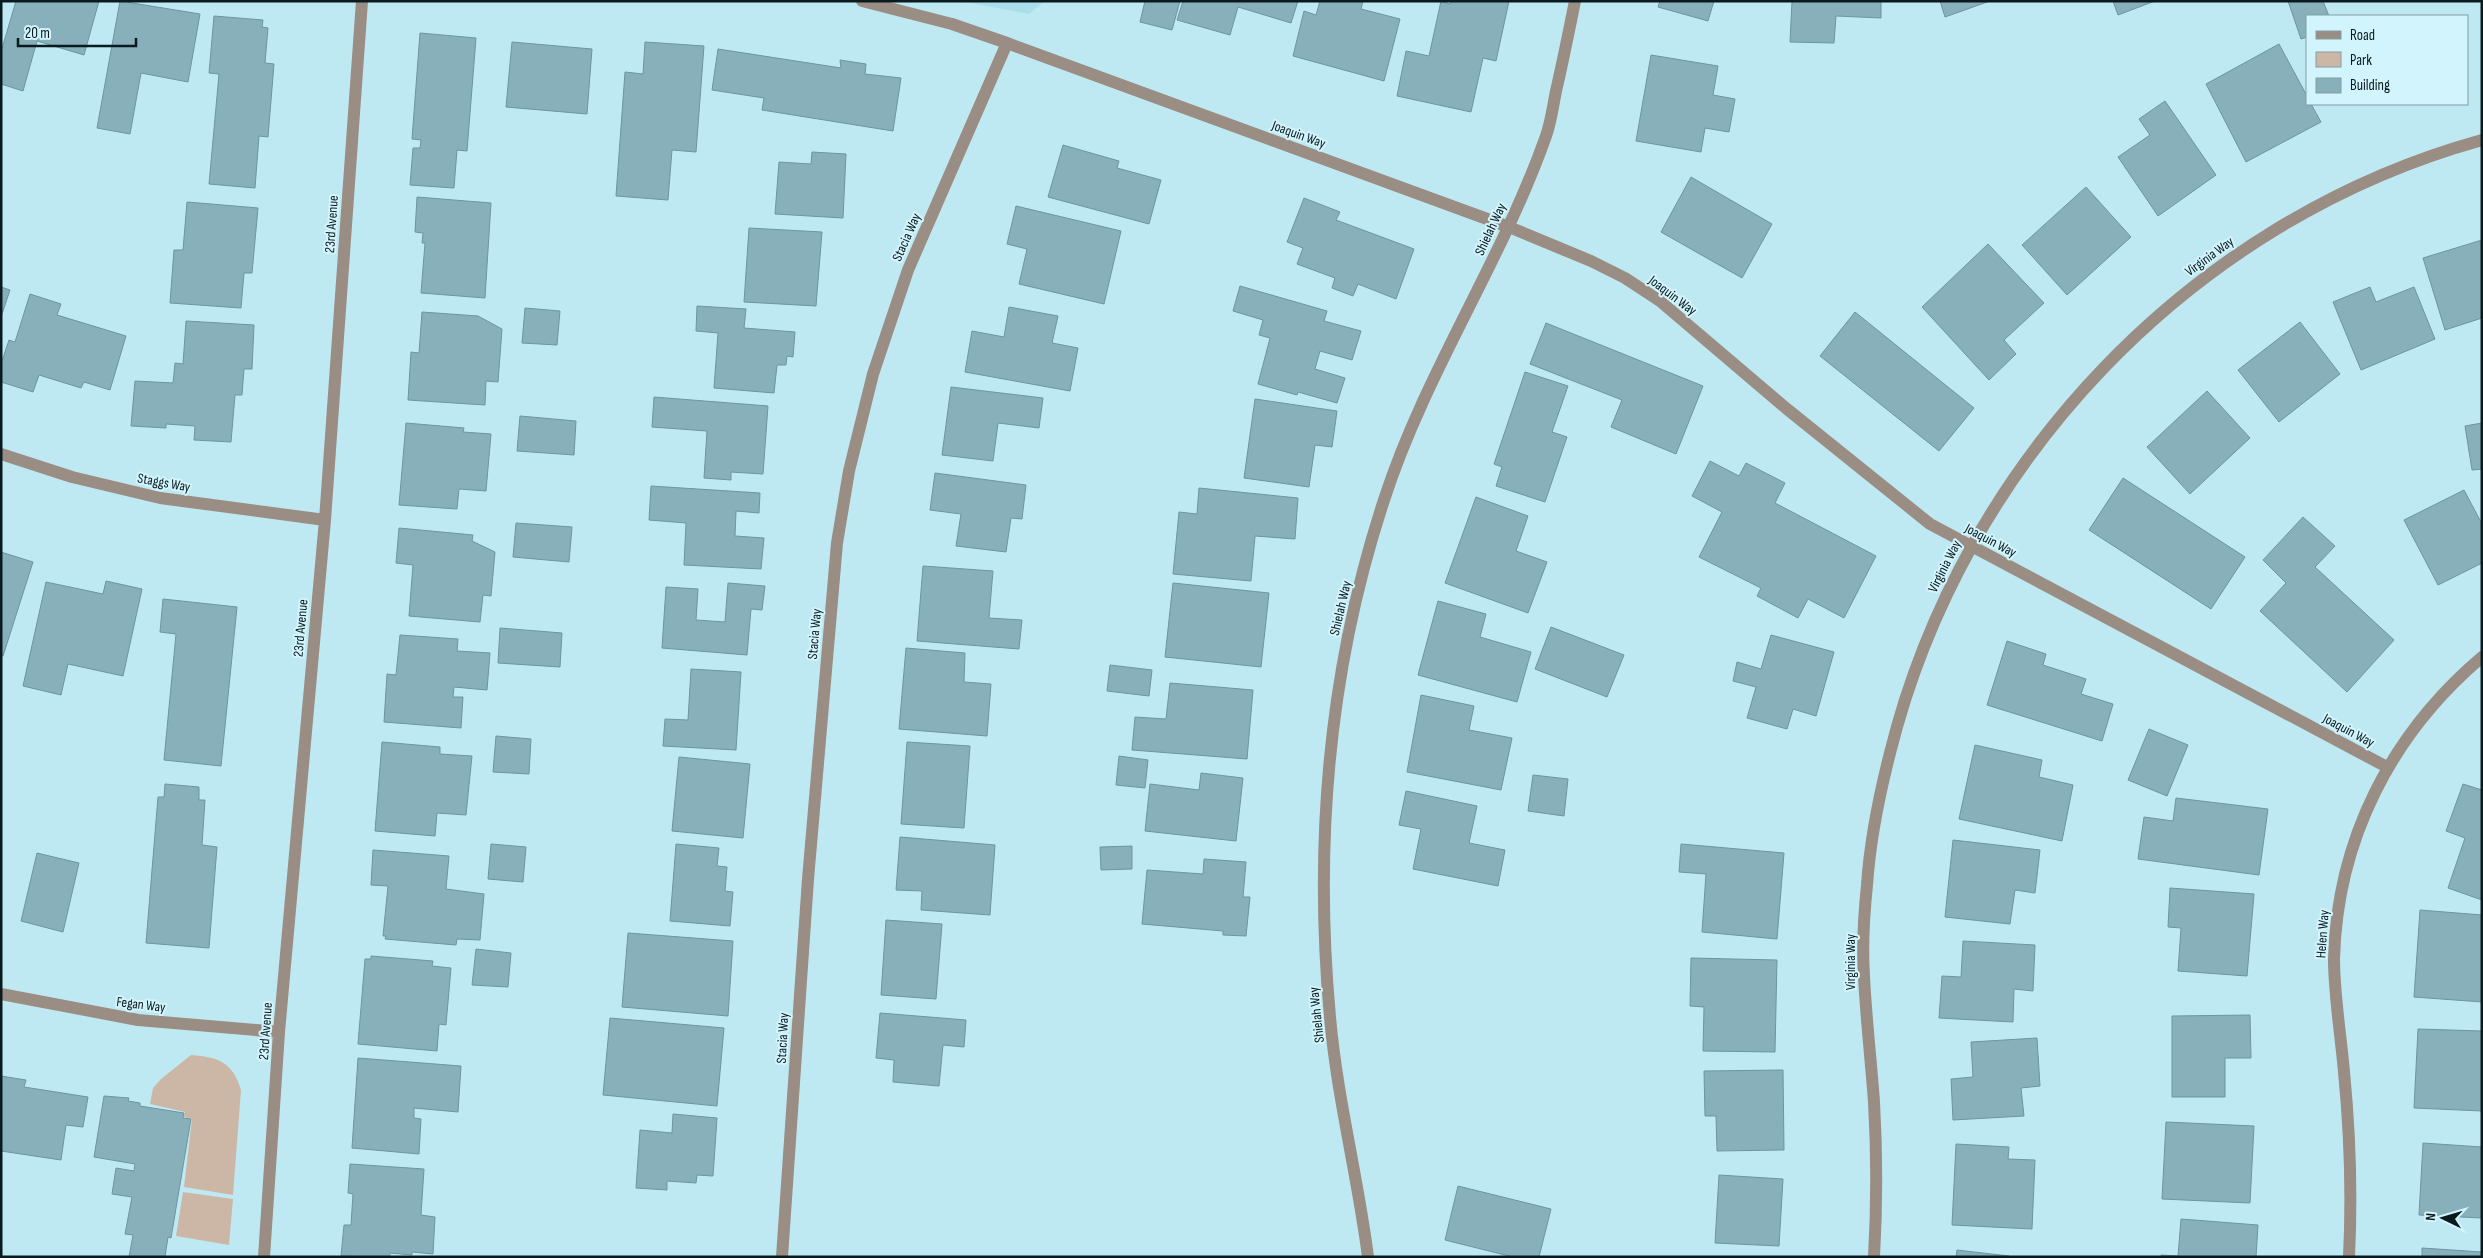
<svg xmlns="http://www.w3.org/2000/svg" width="2483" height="1258" font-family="'Sofia Sans Condensed',sans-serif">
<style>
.built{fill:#aadeeb}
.green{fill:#ccb7a6}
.building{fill:#87b0ba;stroke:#6c959f}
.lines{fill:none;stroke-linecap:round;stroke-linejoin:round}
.minor{stroke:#9a8d83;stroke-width:12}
.labels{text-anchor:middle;stroke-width:4;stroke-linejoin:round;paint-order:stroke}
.street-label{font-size:14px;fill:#0a1a1e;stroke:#d2f4fd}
</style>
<rect width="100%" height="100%" fill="#bee9f3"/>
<path class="built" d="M960,1h85l-16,13z"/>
<path class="green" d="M191,1055c27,2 42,7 50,35l-8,105 -49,-8 8,-68 -8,-2 1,-5 -35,-8 3,-16 8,-9z
M183,1192l50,7 -4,46 -53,-9z"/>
<path class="building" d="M16,1h83l-15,54 -47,-14 -14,50 -22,-7v-32z
M120,1l80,13 -12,68 -47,-9 -11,61 -33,-6z
M1145,1h35l-8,29 -32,-8z
M1183,1h115l-7,22 -53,-16 -8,28 -53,-15z
M1320,1h43l-2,8 39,10 -16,62 -91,-25 11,-45 12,4z
M1441,1l9,3 1,-3h58l-13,60 -13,-3 -12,54 -74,-16 9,-45 23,5z
M1660,1h54l-6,20 -50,-14z
M1792,1h89v17l-45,-2 -2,27 -44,-1z
M1940,1h50l-45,16z
M2113,1h42l-37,14z
M2288,1h35l6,15h-22v21l-6,2z
M214,16l49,4 -1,7 6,1 -3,35 9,1 -6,73 -9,-1 -4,52 -46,-4 10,-110 -10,-1z
M420,33l56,5 -9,113 -10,-1 -3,38 -44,-3 3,-37h7l1,-8 -9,-1z
M512,42l80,7 -5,65 -81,-7z
M645,42l59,4 -8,106 -24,-2 -4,50 -52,-4 9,-124 18,2z
M2279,44l28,52v8h4l10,18 -75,40 -40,-78z
M718,49l123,19 -1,-8 26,4 -1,10 36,4 -8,53 -131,-21 2,-12 -52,-8z
M1651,55l67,11 -5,29 22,4 -6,33 -24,-4 -4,24 -65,-11z
M2165,101l51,74 -58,41 -40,-59 32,-22 -11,-16z
M1063,145l56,16 -2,7 44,12 -12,44 -101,-27z
M812,152l34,2 -3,64 -68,-4 4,-52 32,2z
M1691,177l81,47 -30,54 -81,-46z
M2086,187l45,50 -64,58 -45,-50z
M417,197l74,6 -6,95 -64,-5 4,-50h-3l1,-10 -8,-1z
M1304,198l36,14 -4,8 78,29 -18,50 -38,-15 -5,12 -21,-8 3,-10 -38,-14 6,-16 -16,-6z
M187,202l71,6 -6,65h-8l-3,35 -71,-5 4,-53h9z
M1016,206l105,25 -17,73 -85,-20 8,-35 -20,-5z
M749,228l73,4 -6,74 -72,-4z
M2482,240v78l-37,12 -22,-72z
M1988,244l56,59 -40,37 12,14 -27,26 -67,-73z
M1240,286l87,25 -3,10 37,10 -9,29 -32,-9 -5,18 30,9 -8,25 -39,-11 -1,3 -39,-11 12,-46 -11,-3 4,-15 -30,-9z
M1,287l9,3 -9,27z
M2370,287l6,15 38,-15 21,52 -74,31 -28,-68z
M30,294l31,10 -4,11 69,21 -16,54 -26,-8 -3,6 -42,-13 -6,17 -32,-10v-18l8,-24 6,2z
M697,306l49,3 -2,19 51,4 -2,25 -6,-1 -1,9h-9l-3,28 -60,-5 4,-55 -22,-2z
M1009,307l49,9 -6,27 26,5 -8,43 -105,-19 7,-41 32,6z
M525,308l35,3 -3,34 -35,-2z
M422,312l56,4 24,13 -4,53 -12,-1 -1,24 -77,-5 3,-48 8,1z
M1855,312l119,96 -35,43 -119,-95z
M186,321l68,4 -2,44h-8l-2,26h-7l-4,47 -37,-2 1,-14 -29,-2v4l-35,-2 4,-45 38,2 2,-20 8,1z
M2300,322l40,52 -61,48 -41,-52z
M1546,323l157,63 -27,68 -65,-27 11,-27 -92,-36z
M1525,372l43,14 -16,46 15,5 -22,65 -49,-16 6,-19 -8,-3z
M951,387l92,11 -4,30 -41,-5 -5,38 -51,-6z
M2207,391l43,47 -60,56 -43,-47z
M654,397l114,9 -5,68 -32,-2v8l-27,-2 3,-47 -55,-4z
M1255,399l82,12 -5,36 -17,-2 -6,42 -65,-9z
M520,416l56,5 -2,34 -57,-4z
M406,423l58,5 -1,4 28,2 -5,57 -27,-2 -2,20 -58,-4z
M2482,423v46l-10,1 -7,-44z
M1710,461l29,15 7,-13 39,20 -10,20 101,53 -32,62 -36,-19 -10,19 -41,-22 4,-8 -62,-31 23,-45 -30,-16z
M935,473l91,12 -4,34 -11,-1 -5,34 -50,-6 5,-32 -31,-4z
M2123,478l122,79 -34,52 -122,-79z
M651,486l109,7 -1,20 -23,-2 -1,25 29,2 -3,31 -77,-4 2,-42 -37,-3z
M1199,488l99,10 -3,41 -40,-3 -4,45 -78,-7 6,-62 18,2z
M2464,490l18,34v39l-44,22 -34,-65z
M1476,497l52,19 -12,35 31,11 -19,51 -83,-30z
M2303,517l32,29 -20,21 79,73 -47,52 -87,-81 26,-28 -23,-23z
M516,523l56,4 -3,35 -56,-5z
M399,528l74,7 -1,6 23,11 -4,44 -8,-1 -3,27 -71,-6 4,-51 -17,-2z
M1,552l32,10 -30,94h-2z
M923,566l70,5 -4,47 33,2 -3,29 -102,-8z
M106,581l36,8 -19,87 -55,-12 -7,31 -38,-9 23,-104 57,12z
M728,583l37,3 -3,24 -11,-1 -4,46 -85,-7 4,-61 32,2 -2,31 29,2z
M1173,583l96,10 -8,74 -96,-10z
M163,599l74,8 -16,159 -57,-6 12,-126 -16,-2z
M1438,601l48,13 -6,23 51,15 -14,50 -99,-27z
M1551,627l73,28 -17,42 -72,-28z
M500,628l62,5 -2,34 -62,-4z
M400,635l58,4 -1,12 33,2 -3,37 -33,-3 -1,10h10l-2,31 -77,-6 3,-48 9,1z
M1771,635l63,17 -18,64 -23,-7 -6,20 -40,-11 9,-31 -23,-6 4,-19 24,7z
M2007,641l39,13 -3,11 43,14 -5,15 32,10 -11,37 -115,-36z
M906,648l59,5 -1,29 27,2 -4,52 -88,-7z
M1110,665l42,5 -3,26 -42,-5z
M691,669l50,3 -5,78 -73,-4 2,-27 23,1z
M1170,683l83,7 -6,69 -115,-9 3,-33 31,2z
M1421,695l53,11 -5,24 43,8 -11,52 -94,-18z
M2149,729l39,16 -21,51 -39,-16z
M496,736l35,3 -2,35 -36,-2z
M382,742l58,5v7l32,2 -6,59 -29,-2 -2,23 -60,-5z
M907,742l63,4 -6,82 -63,-4z
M1975,745l67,15 -3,17 34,8 -11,56 -103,-22z
M1119,756l29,4 -3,28 -29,-3z
M679,757l71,7 -7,74 -71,-7z
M1201,773l42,5 -7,63 -91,-10 5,-47 49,6z
M1533,775l35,4 -4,37 -36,-5z
M165,784l34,3v13h6l-3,45 15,2 -8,101 -63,-5 12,-146h6z
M2463,784l19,6v110l-34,-12 17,-50 -19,-7z
M1406,791l71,15 -8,37 36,7 -7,36 -85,-17 8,-40 -22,-4z
M2176,798l92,11 -9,66 -121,-16 6,-42 29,4z
M900,837l95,8 -5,70 -69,-5 1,-19 -26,-1z
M1953,840l87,10 -5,43 -20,-3 -5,34 -65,-7z
M491,844l35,3 -3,35 -35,-3z
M676,844l43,4 -2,18 10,1 -2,24 8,1 -3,34 -60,-5z
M1681,844l103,9 -7,86 -75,-7 4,-58 -27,-2z
M1132,846v23l-31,1 -1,-23z
M373,850l76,6 -3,33 38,5 -4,46 -23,-1 -1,6 -71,-6 1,-3h-3l5,-50 -17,-1z
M37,853l42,10 -16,69 -42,-11z
M1204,859l42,3 -3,35h7l-4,39 -23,-1v-4l-81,-7 5,-54 56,4z
M2170,888l84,6 -7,82 -69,-5 3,-43 -13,-1z
M2420,910l62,5v87l-68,-5z
M886,920l56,4 -6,75 -55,-4z
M628,933l105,8 -5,75 -106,-9z
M1963,941l72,4 -2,46 -19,-2 -1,33 -74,-4 3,-42 19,1z
M476,949l35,4 -3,34 -36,-2z
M371,956l62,5 -1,5 19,2 -5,57 -7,-1 -2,27 -79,-7 7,-85h6z
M1691,958l86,2 -2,92 -72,-1 1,-44 -14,-1z
M880,1013l86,7 -2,27 -21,-2 -4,41 -46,-4 1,-22 -18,-2z
M2250,1015l1,43h-26v39h-53v-81z
M610,1018l114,10 -7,78 -114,-11z
M2418,1029l64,2v80l-68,-3z
M2037,1038l3,48 -19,2 3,28 -71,4 -2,-41 22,-2 -2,-35z
M358,1058l103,8 -3,46 -44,-4v10l7,1 -2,35 -67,-6z
M1783,1070l1,80 -67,1 -1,-35h-11l-1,-45z
M1,1076l25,4 -2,7 64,10 -5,30 -17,-2 -5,35 -60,-9z
M104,1096l25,2 -1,3 12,2v3l44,7 -1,5 8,1 -20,119 -3,-1 -3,20h-36l4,-22 -8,-1 7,-37 -20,-3 4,-26 18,3 1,-7 -41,-7z
M673,1114l44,4 -4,58 -16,-1 -1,8 -29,-2v9l-31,-2 4,-58 32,3z
M2166,1122l88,4 -4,77 -88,-4z
M2423,1143l59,4v71l-63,-3z
M1956,1144l53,3 -1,12 27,1 -3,69 -80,-4z
M350,1164l74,5 -3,46 14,2 -2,37 -21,-2v3l-22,-2v4l-49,-1 3,-31h7l2,-31 -5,-1z
M1719,1175l64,4 -4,67 -64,-3z
M1458,1186l93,23 -12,48h-26l-68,-17z
M2181,1219l77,6 -2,32h-95v-2l17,1z
M2422,1248l60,4v5h-60z
M1957,1250l52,6v1h-53z"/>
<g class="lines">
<path class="minor" d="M862,1l90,23 55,19 502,184 82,34 34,17 35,23 127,108 143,115 457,243
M1,454l71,23 88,21 165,22
M1,994l137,26 141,12
M264,1257l15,-225 46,-512 37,-519
M782,1257l26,-378 29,-336 12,-72 24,-97 35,-104 99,-227
M1368,1257c-10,-80 -31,-159 -38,-240 -16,-174 -1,-350 54,-517 41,-127 118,-239 162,-364 5,-14 7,-30 10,-45 7,-30 13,-60 19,-90
M1874,1257c3,-52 3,-103 0,-155 -3,-42 -8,-84 -10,-126 -2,-30 0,-62 3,-91 3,-45 12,-89 23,-132 72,-291 302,-533 592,-613
M2349,1257c3,-62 1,-124 -5,-185 -3,-36 -10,-77 -10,-113 3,-119 57,-225 148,-302"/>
</g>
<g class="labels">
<g class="street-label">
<text transform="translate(1299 134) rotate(20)" y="5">Joaquin Way</text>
<text transform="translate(331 224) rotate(-86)" y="5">23rd Avenue</text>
<text transform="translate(1490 229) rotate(-65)" y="5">Shielah Way</text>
<text transform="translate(906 237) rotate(-66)" y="5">Stacia Way</text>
<text transform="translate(2209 256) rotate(-36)" y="5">Virginia Way</text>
<text transform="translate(1673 295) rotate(37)" y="5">Joaquin Way</text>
<text transform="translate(164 482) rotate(10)" y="5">Staggs Way</text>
<text transform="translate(1991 540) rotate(28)" y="5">Joaquin Way</text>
<text transform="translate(1944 566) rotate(-63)" y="5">Virginia Way</text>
<text transform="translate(1340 608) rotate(-77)" y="5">Shielah Way</text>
<text transform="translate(300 628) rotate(-85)" y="5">23rd Avenue</text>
<text transform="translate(814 634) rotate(-85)" y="5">Stacia Way</text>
<text transform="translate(2349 730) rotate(28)" y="5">Joaquin Way</text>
<text transform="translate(2322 934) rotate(-86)" y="5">Helen Way</text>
<text transform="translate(1850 962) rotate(-90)" y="5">Virginia Way</text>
<text transform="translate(141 1004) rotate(7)" y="5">Fegan Way</text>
<text transform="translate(1316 1015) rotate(-96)" y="5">Shielah Way</text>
<text transform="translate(265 1031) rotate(-86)" y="5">23rd Avenue</text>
<text transform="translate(782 1038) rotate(-87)" y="5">Stacia Way</text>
</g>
</g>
<rect width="2483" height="1258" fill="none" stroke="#0a1a1e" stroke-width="5"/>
<rect x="2306" y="15" width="162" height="90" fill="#d2f4fd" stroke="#829da4"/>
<rect x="2316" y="31" width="25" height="8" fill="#9a8d83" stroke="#829da4"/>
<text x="2350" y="40" font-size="15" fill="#0a1a1e">Road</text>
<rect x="2316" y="52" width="25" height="15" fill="#ccb7a6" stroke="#829da4"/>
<text x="2350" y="65" font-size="15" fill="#0a1a1e">Park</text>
<rect x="2316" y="78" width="25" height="15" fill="#87b0ba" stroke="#829da4"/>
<text x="2350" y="90" font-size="15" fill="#0a1a1e">Building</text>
<g transform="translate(2443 1218) rotate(275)" stroke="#d2f4fd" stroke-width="4" paint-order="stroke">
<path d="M0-4L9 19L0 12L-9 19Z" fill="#0a1a1e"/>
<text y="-8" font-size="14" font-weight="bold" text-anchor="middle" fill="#0a1a1e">N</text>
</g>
<path d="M18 38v8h118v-8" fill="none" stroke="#0a1a1e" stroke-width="2.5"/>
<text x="25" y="38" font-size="15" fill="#0a1a1e" stroke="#d2f4fd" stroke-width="4" paint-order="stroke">20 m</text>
</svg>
